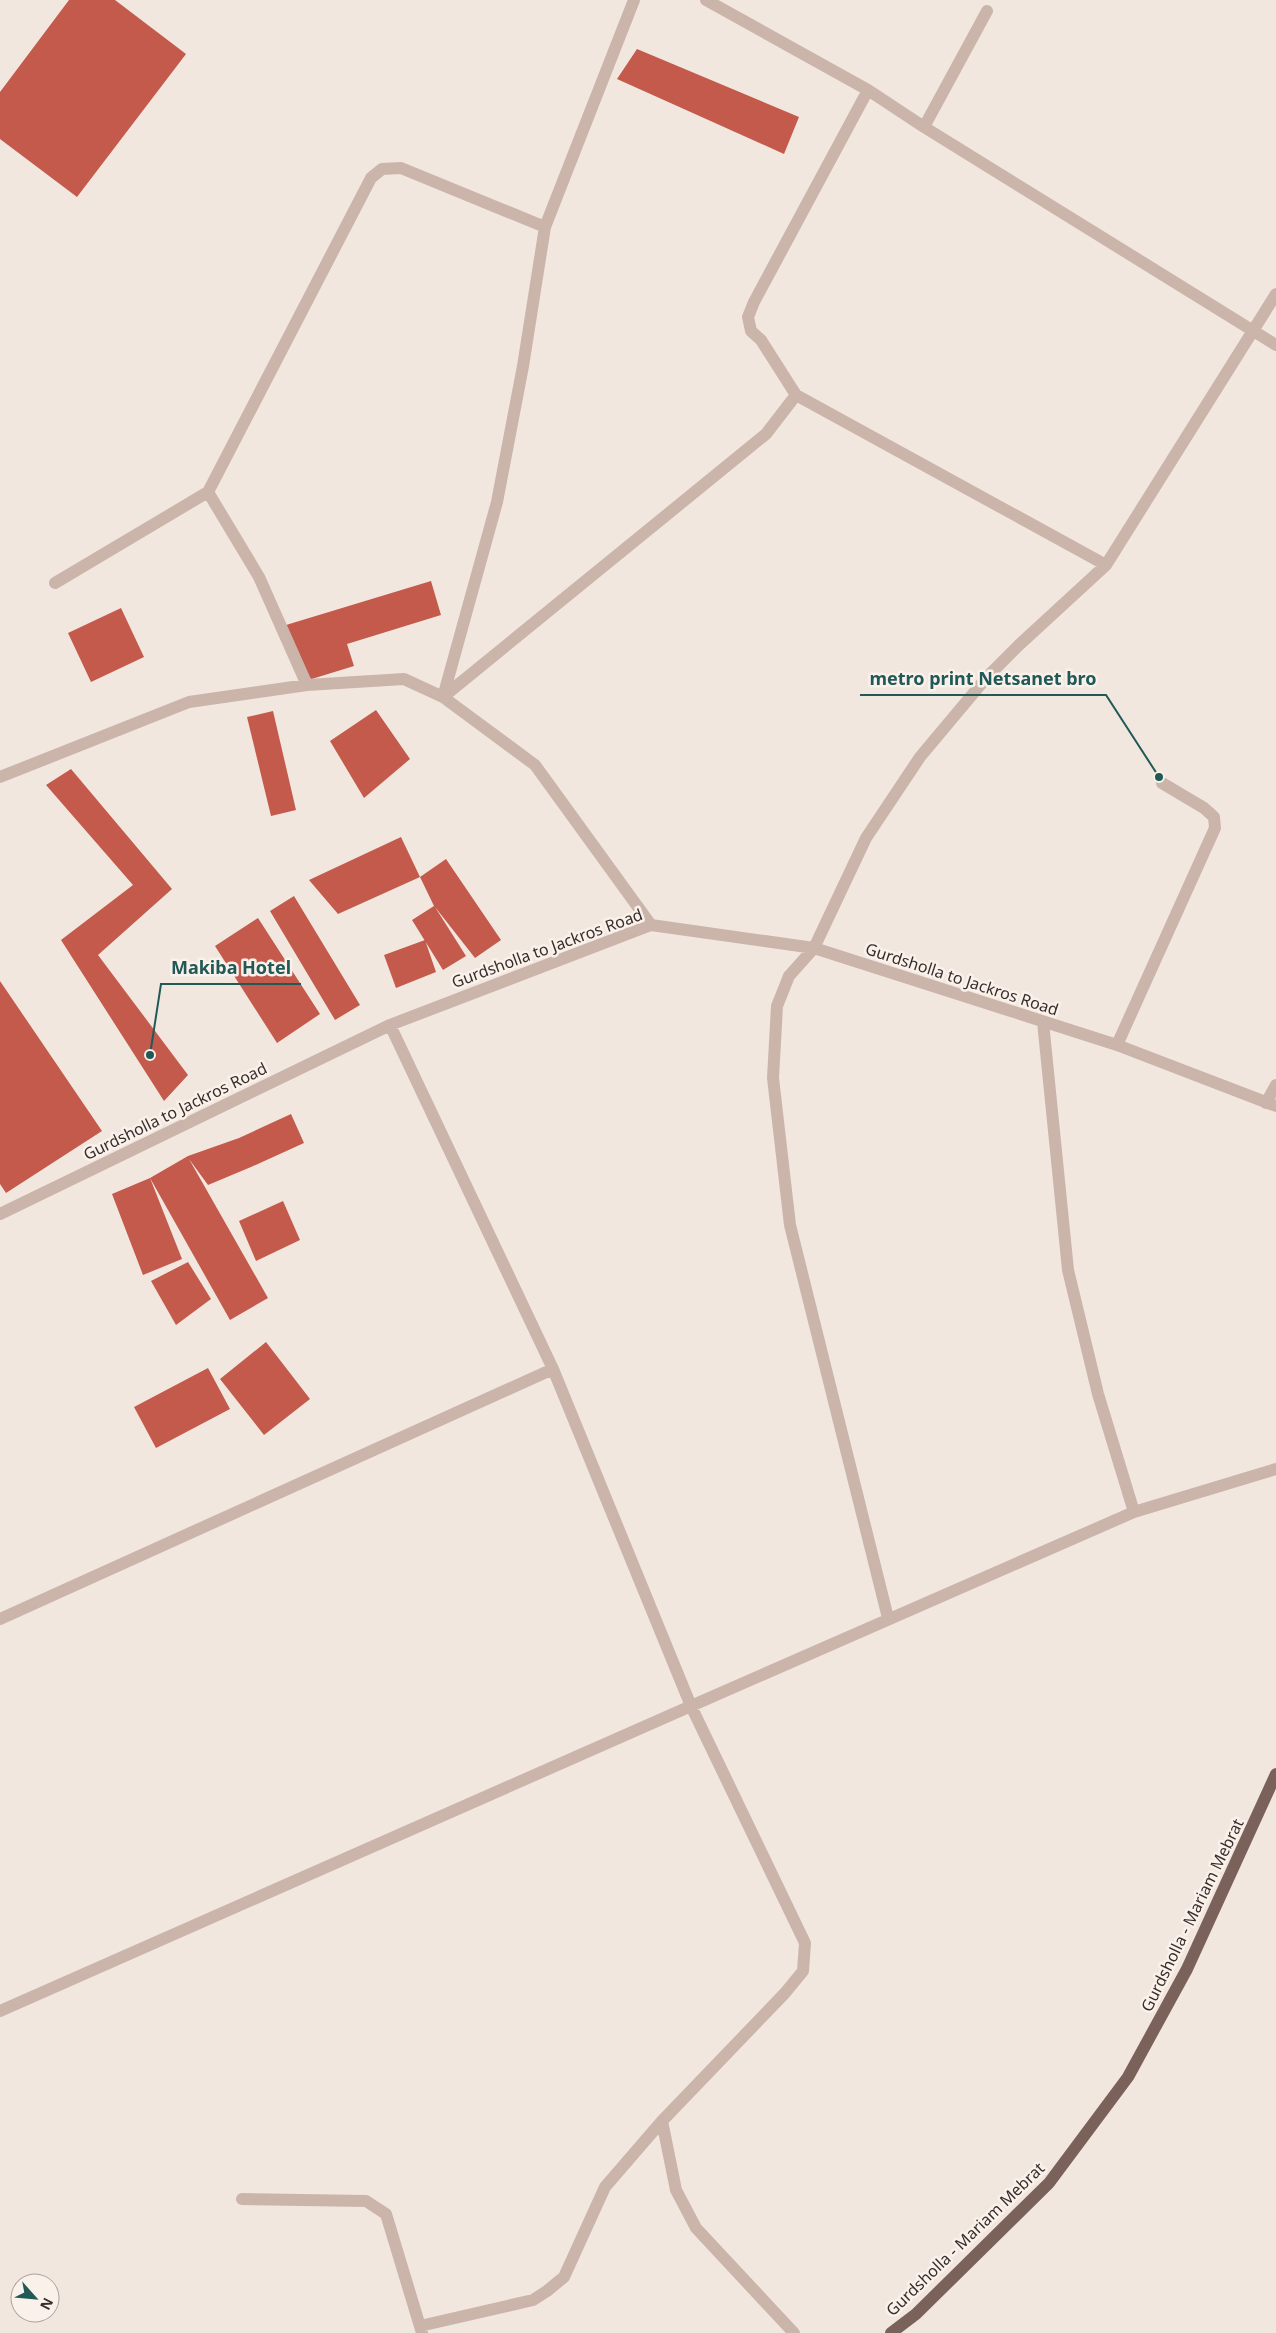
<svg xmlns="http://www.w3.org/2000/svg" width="1276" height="2333" font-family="'Noto Sans',sans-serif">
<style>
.building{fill:#c35a4c}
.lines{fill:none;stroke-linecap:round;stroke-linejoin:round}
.minor{stroke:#cbb5ab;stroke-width:12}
.major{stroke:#7a625b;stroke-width:12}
.labels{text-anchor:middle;stroke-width:5;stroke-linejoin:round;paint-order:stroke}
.street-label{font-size:16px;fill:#382d2a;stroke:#faf1eb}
.leader{fill:none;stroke:#205956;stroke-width:2}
.callout-dot{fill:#205956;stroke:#faf1eb;stroke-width:2}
.callout-label{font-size:18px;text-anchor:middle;font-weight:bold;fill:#205956;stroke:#faf1eb;stroke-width:5;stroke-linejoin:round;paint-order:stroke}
</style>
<rect width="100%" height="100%" fill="#f2e7df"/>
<path class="building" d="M69,0h46l71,54 -109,143 -77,-58v-47z
M637,49l162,68 -15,37 -167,-75z
M431,581l10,34 -94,29 7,22 -52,16 -16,-57z
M121,608l23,49 -53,25 -23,-49z
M376,710l34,49 -46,39 -34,-57z
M273,711l23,99 -25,6 -24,-99z
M71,769l101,120 -74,66 90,120 -24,26 -103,-161 72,-55 -87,-100z
M401,837l19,40 26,-18 55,81 -26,18 -40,-51 31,49 -23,14 -31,-50 22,-14 -14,-29 -82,37 -29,-34z
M294,896l66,109 -25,15 -65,-109z
M258,918l62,96 -43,29 -62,-97z
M425,940l11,32 -40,16 -12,-33z
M0,981l102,150 -96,62 -6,-9z
M291,1114l13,29 -53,24 -43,18 -19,-26 79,139 -38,22 -80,-142 32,81 -39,16 -31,-81 38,-16 38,-22 51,-18z
M283,1201l17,39 -44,21 -17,-40z
M188,1262l23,37 -35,26 -25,-44z
M266,1342l44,57 -46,36 -44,-56z
M208,1368l22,41 -74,39 -22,-41z"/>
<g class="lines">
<path class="minor" d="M706,0l162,90 56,37 352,218
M924,127l63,-116
M796,395l-35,-55 -10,-9 -3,-14 6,-15 114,-212
M208,492l51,85 48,108
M55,583l153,-91 163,-314 11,-9 19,-1 144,59
M443,697l323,-263 30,-39 310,170 170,-271
M443,697l54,-195 26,-136 22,-139 89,-227
M0,777l189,-75 118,-17 97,-6 39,18 92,68 116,160
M1043,1022l25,248 30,124 36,118
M390,1025l163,344 138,337 443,-194 142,-43
M1117,1045l98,-217 -1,-11 -10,-9 -42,-25
M1266,1103l10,-18
M0,1214l390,-189 261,-100 163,23 303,97 159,61
M888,1618l-98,-393 -17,-147 4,-72 12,-30 25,-28 52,-110 54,-81 67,-80 32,-32 87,-80
M0,1619l553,-250
M0,2011l691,-305 114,237 -2,28 -18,22 -123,128 -57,66 -41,90 -17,14 -14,9 -113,26
M662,2121l14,69 20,38 98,105
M242,2199l124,2 20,13 36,119"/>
<path class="major" d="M891,2333l25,-19 133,-131 79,-106 59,-108 89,-195"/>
</g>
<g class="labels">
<g class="street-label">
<text transform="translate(547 948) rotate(-20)" y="6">Gurdsholla to Jackros Road</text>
<text transform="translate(962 979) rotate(18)" y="6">Gurdsholla to Jackros Road</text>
<text transform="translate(175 1111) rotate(-26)" y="6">Gurdsholla to Jackros Road</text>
<text transform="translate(1192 1915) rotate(-64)" y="6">Gurdsholla - Mariam Mebrat</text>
<text transform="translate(965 2239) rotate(-44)" y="6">Gurdsholla - Mariam Mebrat</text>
</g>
</g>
<path class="leader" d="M1159 777L1106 695H860M150 1055L161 984H301"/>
<g class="callout-dot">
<circle cx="1159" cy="777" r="5"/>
<circle cx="150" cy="1055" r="5"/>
</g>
<g class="callout-label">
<text x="983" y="685">metro print Netsanet bro</text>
<text x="231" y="974">Makiba Hotel</text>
</g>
<g transform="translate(35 2298) rotate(117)"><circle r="24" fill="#faf1eb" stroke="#aca39e"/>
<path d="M0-4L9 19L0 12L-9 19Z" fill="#205956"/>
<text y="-8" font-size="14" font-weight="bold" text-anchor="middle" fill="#382d2a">N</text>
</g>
</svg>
